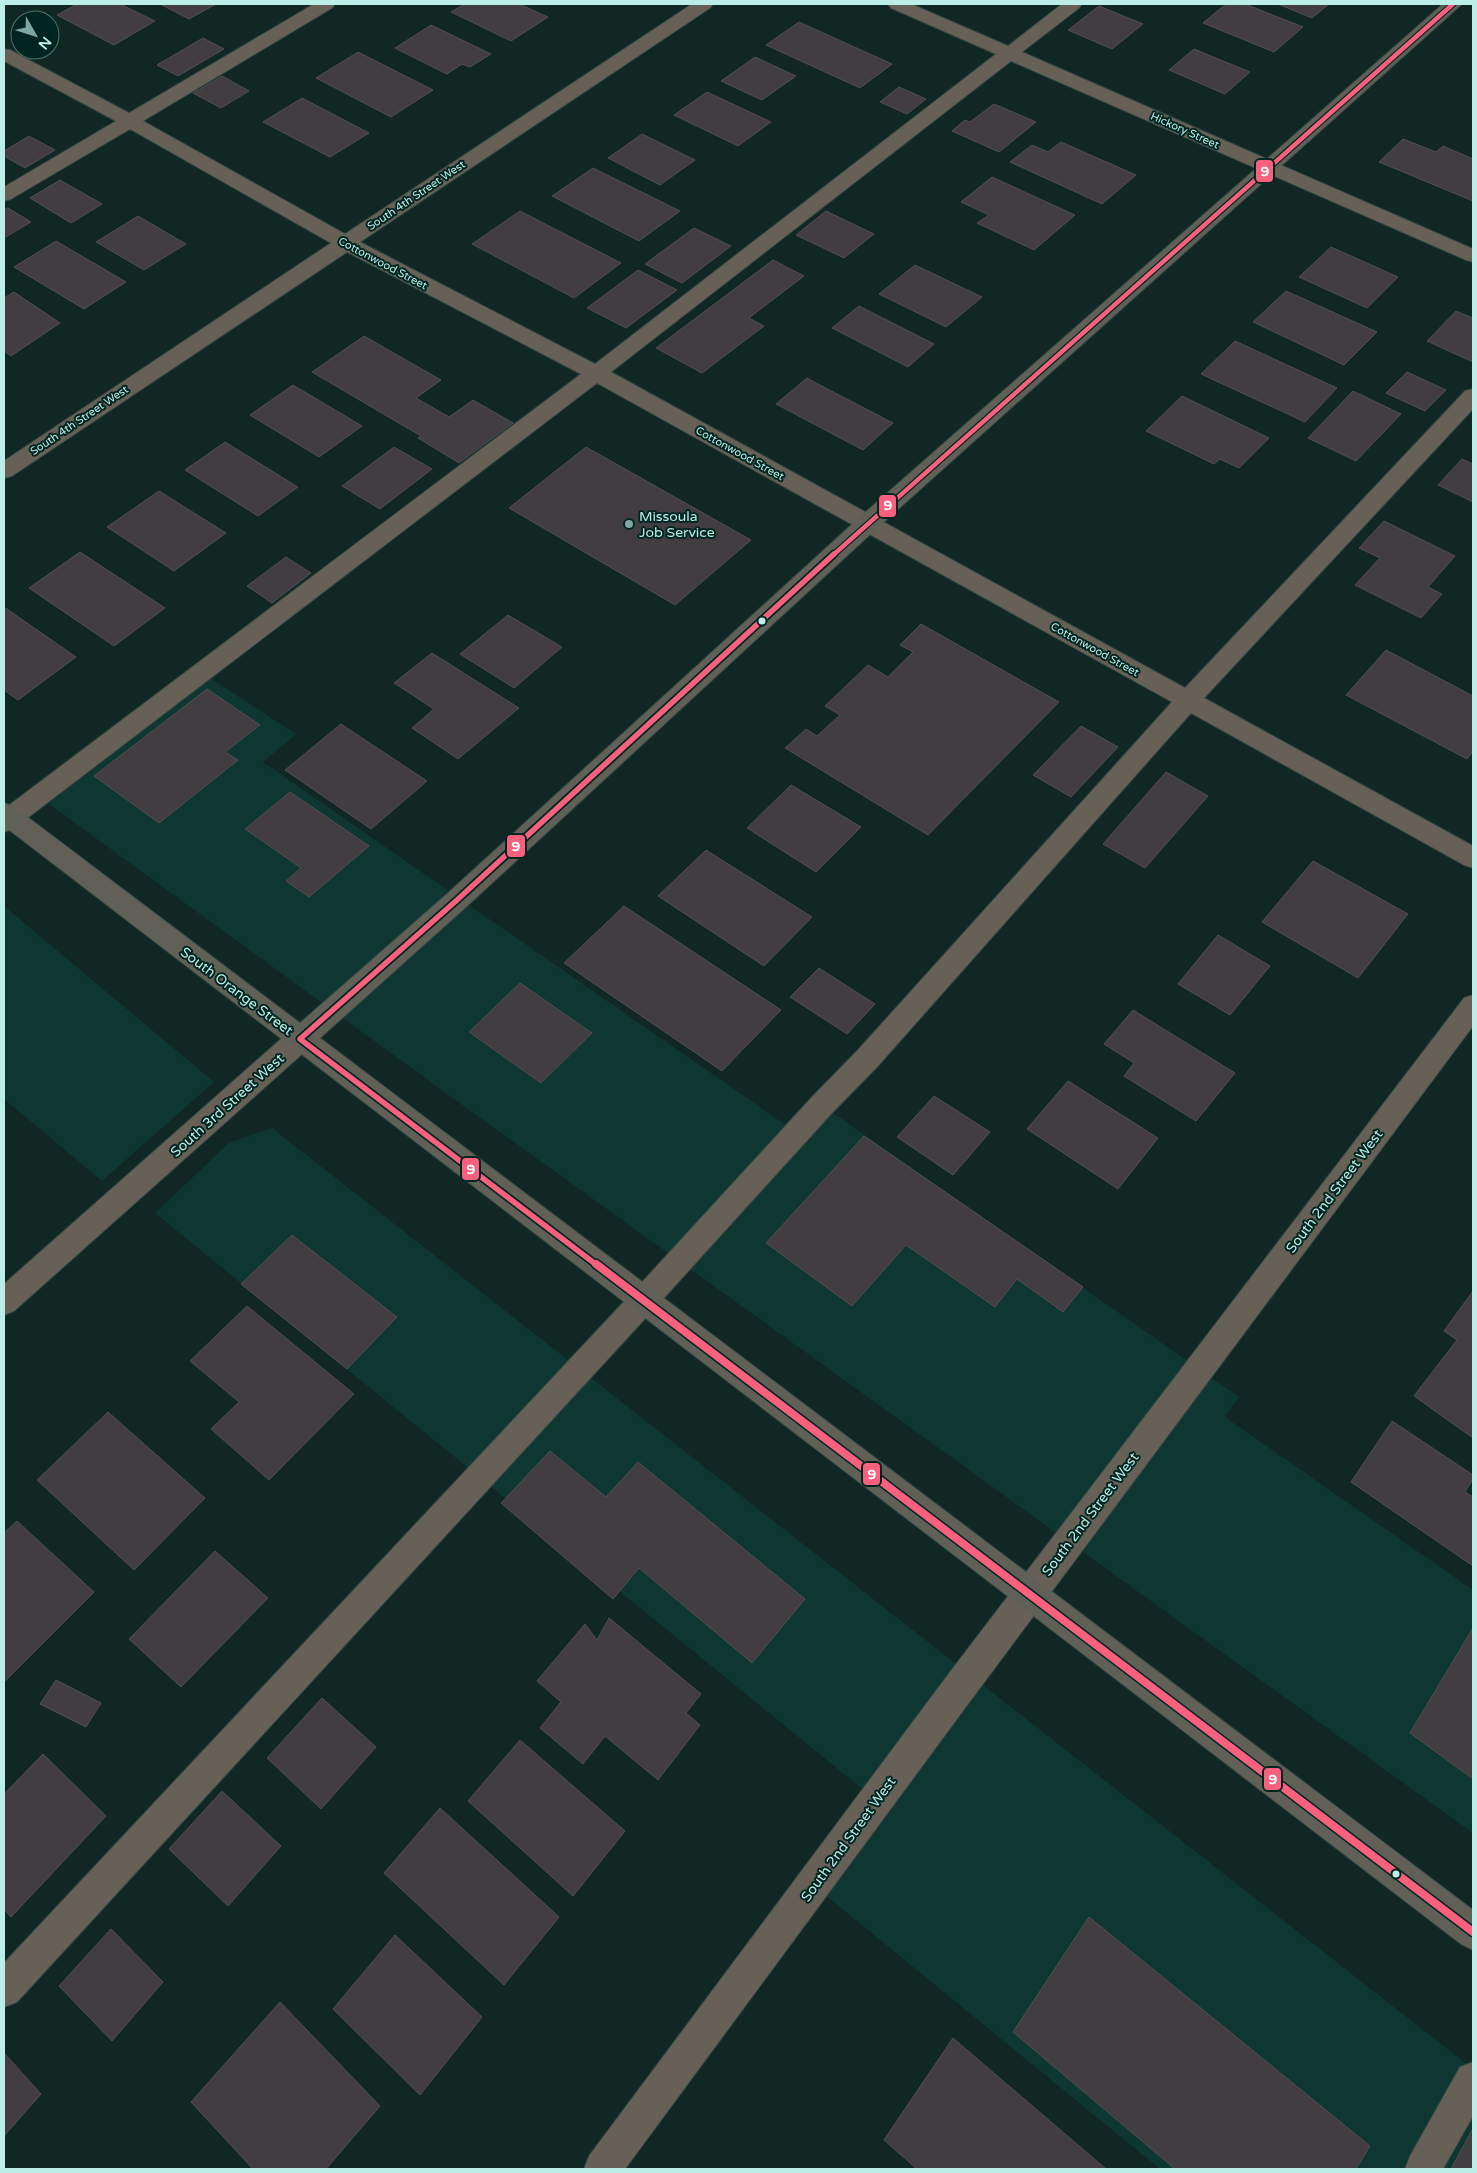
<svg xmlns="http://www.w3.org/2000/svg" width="1477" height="2173" font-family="'Varela Round',sans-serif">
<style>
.built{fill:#0f3732}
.building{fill:#423d40;stroke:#534e51}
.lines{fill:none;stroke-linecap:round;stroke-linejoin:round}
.minor-casing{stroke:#2e4541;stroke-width:2}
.major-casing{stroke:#2e4541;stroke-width:2}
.minor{fill:#666057;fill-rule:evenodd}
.major{fill:#616056;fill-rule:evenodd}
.bus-1-far2-casing{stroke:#002521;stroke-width:7}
.bus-1-far1-casing{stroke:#002521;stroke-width:9}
.bus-1-casing{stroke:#002521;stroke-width:11}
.bus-1-far2{stroke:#f8607d;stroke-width:4.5}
.bus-1-far1{stroke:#f8607d;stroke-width:5.5}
.bus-1{stroke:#f8607d;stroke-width:8}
.poi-dot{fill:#80a8a2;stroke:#002521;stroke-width:2}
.bus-dot{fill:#bbeee6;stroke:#002521;stroke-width:2}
.labels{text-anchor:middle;stroke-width:4;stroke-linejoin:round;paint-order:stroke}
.far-street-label{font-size:11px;fill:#bbeee6;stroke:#002521}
.poi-label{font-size:14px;fill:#bbeee6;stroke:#002521;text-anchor:start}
.street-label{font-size:14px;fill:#bbeee6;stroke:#002521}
.line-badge{stroke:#002521;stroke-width:2}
.badge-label{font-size:14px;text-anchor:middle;font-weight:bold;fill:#fff}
</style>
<rect width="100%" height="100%" fill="#112724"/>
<path class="built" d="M202,673l94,61 -33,28 533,370 26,-27 417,292 -14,20 248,173v243l-1023,-737 -412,-300z
M4,906l210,176 -112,99 -98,-82z
M272,1128l1201,941v100h-313l-347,-284 63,-85 -721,-587 74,-70z"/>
<path class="building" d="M77,4h43l35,17 -41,24 -57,-30z
M160,4h56l-27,15z
M465,4h54l29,13 -37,24 -60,-29z
M1226,4h19l58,23 -29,25 -71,-29z
M1278,4h51l-17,14z
M1099,6l44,18 -31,25 -44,-19z
M799,22l93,42 -32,24 -94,-43z
M431,25l60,29 -21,13 -8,-3 -15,10 -52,-26z
M203,38l21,11 -46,27 -21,-11z
M1194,49l56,23 -25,22 -56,-24z
M358,52l75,38 -42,27 -75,-39z
M755,57l41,19 -34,24 -41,-19z
M222,76l27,15 -28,17 -28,-15z
M899,87l27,12 -19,15 -27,-12z
M707,92l64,30 -33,24 -64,-31z
M302,98l67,35 -39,24 -67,-35z
M994,104l42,18 -37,30 -47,-21 13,-11 5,2z
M642,134l53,26 -35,25 -52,-27z
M29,136l26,14 -30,18 -21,-12v-5z
M1403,139l33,13 7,-6 30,13v42l-94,-39z
M1061,142l75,33 -34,29 -92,-42 22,-17 16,7z
M593,168l87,43 -41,30 -87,-45z
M992,177l83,38 -41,35 -57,-27 12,-8 -28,-13z
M60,180l42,24 -31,19 -41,-25z
M8,208l23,14 -27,16v-28z
M520,211l101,52 -47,35 -102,-54z
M826,211l48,23 -30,24 -48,-23z
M138,216l48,28 -42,26 -48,-28z
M694,228l37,18 -49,37 -37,-19z
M56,241l70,41 -42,27 -70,-42z
M1331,247l67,30 -31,31 -68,-31z
M773,260l31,16 -55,42 15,8 -62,47 -46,-25z
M915,265l67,32 -36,30 -67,-33z
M638,270l39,20 -51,38 -39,-20z
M1286,291l91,41 -33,33 -91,-43z
M14,292l46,31 -49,33 -7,-5v-53z
M859,306l75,38 -26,23 -76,-39z
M1456,311l17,7v44l-46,-21z
M364,336l77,44 -25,18 33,19 24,-17 40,23 -54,40 -41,-25 3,-2 -109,-64z
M1235,341l102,47 -32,34 -104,-48z
M1407,372l39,18 -21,21 -39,-18z
M807,378l9,5 77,40 -30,27 -87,-46z
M293,385l69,41 -43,31 -69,-42z
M1353,391l48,23 -45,47 -48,-23z
M1182,396l87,42 -30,30 -19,-9 -6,5 -68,-33z
M225,442l73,45 -40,29 -73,-46z
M394,447l38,22 -52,40 -38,-23z
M586,447l165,93 -76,65 -166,-97z
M1462,459l11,5v38l-35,-17z
M159,491l67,42 -52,38 -67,-44z
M1384,521l71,35 -27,31 14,7 -21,24 -66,-33 25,-27 -21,-10z
M80,552l85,56 -51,38 -85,-58z
M286,557l25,16 -39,30 -25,-17z
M4,607l72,50 -58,43 -14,-10z
M508,615l54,32 -48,41 -54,-34z
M921,624l138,78 -131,133 -143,-87 21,-19 11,7 23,-21 -15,-9 43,-41 20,12 25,-25 -13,-7z
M1386,650l87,46v55l-6,8 -121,-64z
M432,653l87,55 -61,51 -46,-31 22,-19 -40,-26z
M207,689l53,36 -35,27 13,8 -79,63 -65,-47z
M341,724l86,57 -56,48 -86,-59z
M1081,726l37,21 -47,50 -38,-22z
M1166,772l42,24 -63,72 -42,-24z
M791,785l70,42 -45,45 -69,-44z
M290,792l79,54 -60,51 -23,-16 15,-13 -56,-39z
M706,850l106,67 -48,49 -106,-70z
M1313,861l95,53 -50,64 -96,-56z
M624,906l157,104 -59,61 -158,-108z
M1218,935l52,31 -40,49 -52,-31z
M819,968l56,36 -28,30 -57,-37z
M520,983l72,50 -51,50 -72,-51z
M1133,1010l102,63 -39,48 -72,-45 10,-13 -30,-19z
M1068,1081l90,57 -40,51 -91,-60z
M934,1096l56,36 -37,43 -56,-38z
M864,1136l219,151 -20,25 -46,-33 -22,28 -89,-62 -54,61 -86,-63z
M292,1235l105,82 -50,52 -106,-85z
M1473,1291v147l-59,-42 43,-56 -13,-9z
M247,1306l107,88 -85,86 -58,-51 28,-27 -49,-41z
M108,1412l97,86 -71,72 -97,-90z
M1392,1421l81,54v4l-8,13 8,5v69l-122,-84z
M550,1451l56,46 32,-35 167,137 -53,64 -113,-95 -26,31 -112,-96z
M17,1521l77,71 -89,89 -1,-2v-146z
M215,1551l53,47 -87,89 -52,-48z
M609,1618l92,76 -15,19 14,12 -42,55 -53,-44 -22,28 -43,-36 21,-26 -24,-21 48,-57 12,16z
M1473,1628v151l-63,-46z
M56,1680l45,23 -15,24 -46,-23z
M322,1698l54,49 -55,62 -54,-51z
M520,1740l105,91 -52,65 -105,-95z
M43,1754l63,62 -95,101 -7,-8v-115z
M222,1791l59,55 -53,60 -59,-57z
M440,1808l119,109 -55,68 -120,-112z
M1089,1917l281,229 -14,23h-181l-162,-137z
M111,1929l52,53 -51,59 -53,-55z
M395,1935l87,82 -62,78 -87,-86z
M280,2002l100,104 -54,63h-73l-62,-67z
M953,2038l153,131h-189l-33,-29z
M4,2053l37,41 -37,42z
M1472,2130l1,2v37h-22z"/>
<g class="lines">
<defs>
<path id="minor" d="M314,4h21l-3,4 -189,113 202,113 347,-230h21l-3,4 -350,234 235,122 401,-310 -105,-46 -3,-4h23l97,42 54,-42h20l-3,4 -57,44 451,197v13l-7,-2 -455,-199 -400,311 574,316 280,-297 8,-2v20l-269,289 269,148v22l-9,-3 -273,-152 -314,354 -45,46 -179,197 -636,692 -13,5v-44l629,-671 179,-195 45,-46 315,-349 -575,-319 -584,446 -9,3v-23l577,-435 -234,-122 -335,224 -8,2v-17l327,-218 -201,-114 -119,70 -7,2v-14l112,-66 -112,-60v-12l6,1 119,63z
M1473,995v31l-502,674 -346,469h-41l5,-13 358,-480 517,-678z
M300,1028l10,3 4,8 -4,8 -296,264 -10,4v-31l286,-253z
M1473,2062v54l-30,53h-38l5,-13 50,-89z"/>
<path id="major" d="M1443,4h19l-586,525 -410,378 -146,131 1153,872v40l-12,-6 -1457,-1118v-23l9,3 287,217 148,-130 412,-376z"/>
</defs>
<use href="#minor" class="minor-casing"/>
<use href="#major" class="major-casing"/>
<use href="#minor" class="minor"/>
<use href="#major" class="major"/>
<defs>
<path id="bus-1-far2" d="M832,556l621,-552"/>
<path id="bus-1-far1" d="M598,1266l-298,-227 157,-139 377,-346"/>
<path id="bus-1" d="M596,1264l877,668"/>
</defs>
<use href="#bus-1-far2" class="bus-1-far2-casing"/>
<use href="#bus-1-far1" class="bus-1-far1-casing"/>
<use href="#bus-1" class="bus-1-casing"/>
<use href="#bus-1-far2" class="bus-1-far2"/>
<use href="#bus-1-far1" class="bus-1-far1"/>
<use href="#bus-1" class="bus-1"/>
</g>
<circle class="poi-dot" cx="629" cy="524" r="5"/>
<g class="bus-dot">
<circle cx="762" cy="621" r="4.5"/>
<circle cx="1396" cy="1874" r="4.5"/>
</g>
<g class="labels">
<g class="far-street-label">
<text transform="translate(1185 130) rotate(24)" y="4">Hickory Street</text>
<text transform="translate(416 195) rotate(-34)" y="4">South 4th Street West</text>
<text transform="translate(383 263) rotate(28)" y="4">Cottonwood Street</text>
<text transform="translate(79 420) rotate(-34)" y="4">South 4th Street West</text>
<text transform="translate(740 453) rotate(29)" y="4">Cottonwood Street</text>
<text transform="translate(1095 649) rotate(29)" y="4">Cottonwood Street</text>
</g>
<g class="poi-label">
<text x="639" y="521">Missoula<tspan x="639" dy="16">Job Service</tspan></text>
</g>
<g class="street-label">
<text transform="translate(237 991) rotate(37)" y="5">South Orange Street</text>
<text transform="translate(227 1105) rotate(-42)" y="5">South 3rd Street West</text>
<text transform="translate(1334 1191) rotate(-53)" y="5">South 2nd Street West</text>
<text transform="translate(1090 1514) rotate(-53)" y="5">South 2nd Street West</text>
<text transform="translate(848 1839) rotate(-54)" y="5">South 2nd Street West</text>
</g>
</g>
<g class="line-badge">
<rect x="1255" y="159" width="19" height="24" rx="5" fill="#f8607d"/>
<rect x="878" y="494" width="19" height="24" rx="5" fill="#f8607d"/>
<rect x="506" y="834" width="20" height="24" rx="5" fill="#f8607d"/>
<rect x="461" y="1157" width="19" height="24" rx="5" fill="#f8607d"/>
<rect x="862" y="1462" width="19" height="24" rx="5" fill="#f8607d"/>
<rect x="1263" y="1767" width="19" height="24" rx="5" fill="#f8607d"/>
</g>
<g class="badge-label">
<text x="1265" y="176">9</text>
<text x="888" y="510">9</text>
<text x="516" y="851">9</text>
<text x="471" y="1174">9</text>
<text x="872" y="1479">9</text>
<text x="1273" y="1784">9</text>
</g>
<rect width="1477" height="2173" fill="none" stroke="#bbeee6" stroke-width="10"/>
<g transform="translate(35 35) rotate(129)"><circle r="24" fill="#002521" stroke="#4b7570"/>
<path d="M0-4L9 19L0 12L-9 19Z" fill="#80a8a2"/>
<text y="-8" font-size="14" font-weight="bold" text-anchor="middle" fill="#bbeee6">N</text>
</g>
</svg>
